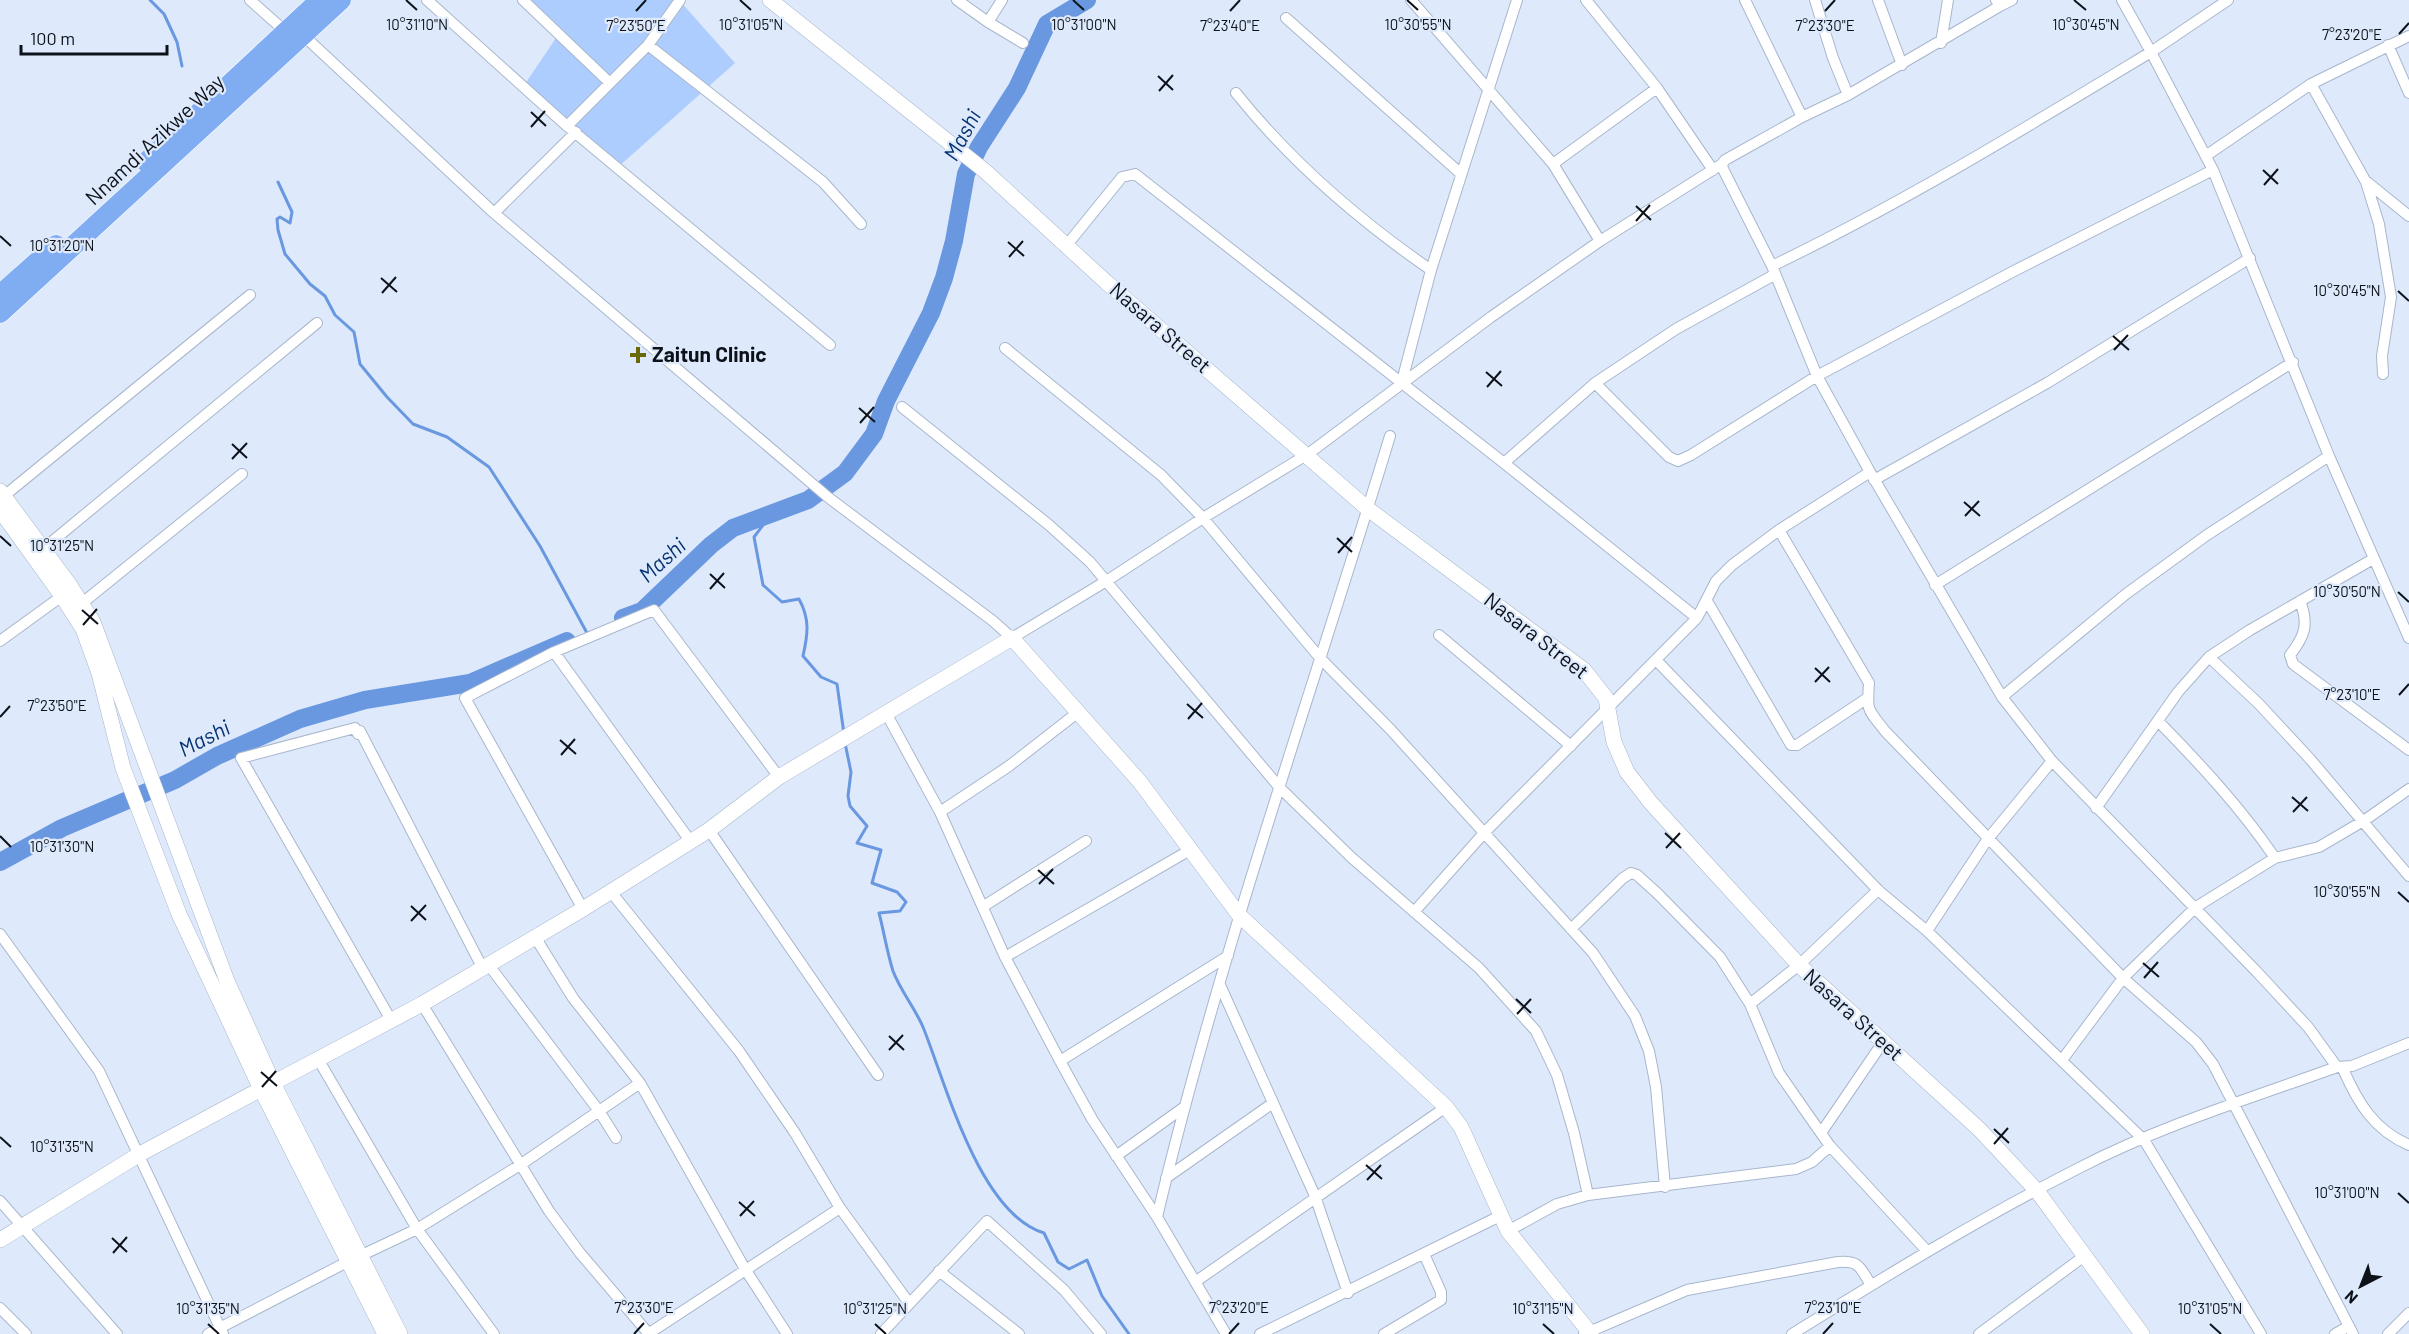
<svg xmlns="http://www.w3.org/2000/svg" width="2409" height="1334" font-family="Barlow,sans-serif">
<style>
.green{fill:#adcdfe}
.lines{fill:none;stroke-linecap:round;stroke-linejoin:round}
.stream{stroke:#6998e1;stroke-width:3}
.river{stroke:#6998e1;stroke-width:18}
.street-casing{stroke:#a8b6cc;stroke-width:12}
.secondary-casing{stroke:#a8b6cc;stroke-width:16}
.highway-casing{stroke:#fff;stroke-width:21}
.street{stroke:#fff;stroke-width:10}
.secondary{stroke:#fff;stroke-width:15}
.highway{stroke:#80acf2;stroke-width:20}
.ticks{fill:none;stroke:#0d121a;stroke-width:2}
.poi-dot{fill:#6a6905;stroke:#deeafc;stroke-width:2}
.labels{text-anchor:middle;stroke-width:4.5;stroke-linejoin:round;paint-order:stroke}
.street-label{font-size:21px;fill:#0d121a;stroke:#deeafc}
.poi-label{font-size:21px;font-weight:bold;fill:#0d121a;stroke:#deeafc;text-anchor:start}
.water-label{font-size:22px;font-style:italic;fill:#053272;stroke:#deeafc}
.ticks-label{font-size:15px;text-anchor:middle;fill:#0d121a;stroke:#deeafc;stroke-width:4.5;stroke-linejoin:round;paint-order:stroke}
</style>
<rect width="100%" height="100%" fill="#deeafc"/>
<path class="green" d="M517,0h162l56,63 -118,105 -94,-81 35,-52 -17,-22z"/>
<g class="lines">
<path class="stream" d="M150,0l14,14 13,28 5,24
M278,182l14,30 -2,11 -10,-6 -3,2 1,11 7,24 25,30 15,12 10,19 19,17 6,32 27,33 26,27 34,13 42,30 51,79 47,87
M770,516l-16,21 9,48 19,17 17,-3c11,20 9,35 4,57l18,21 16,7 7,50
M845,743l6,29 -3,24 2,10 17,20 -10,17 24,7 -9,33 25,9 9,10 -6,9 -21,2c5,19 8,39 14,58 7,19 22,37 30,56 23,57 56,186 121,206l14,29 11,7 18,-9 15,36 27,38"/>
<path class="river" d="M623,618l19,-7 69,-66 22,-17 75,-28 37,-27 29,-39 12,-33 45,-88 13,-35 10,-37 12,-67 13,-27 38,-59 30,-64 40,-24
M0,862l62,-34 113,-48 42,-24 83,-37 65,-19 105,-17 97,-42"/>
<defs>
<path id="street" d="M250,0l36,32
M427,0l140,126 263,219
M523,0l87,83
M957,0l31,22 14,-22
M1411,0l142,164 47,77
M1586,0l71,88 56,82
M1745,0l57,117 -77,43 -3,4 1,5 49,97 45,110 53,96 132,225 50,64 205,211 51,55 29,40 15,-1 57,-23
M1815,0l18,58 15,37
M1878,0l24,65
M1996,0l4,6 12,-6
M2122,0l29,52 77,-52
M1286,18l174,155
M988,22l35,21
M303,35l191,178 335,285 164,123 19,17 96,-58 95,-62 105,-64 183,-137 109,-76 122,-77
M1941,43l7,-43
M648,45l175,137 38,42
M2388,45l21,48
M2311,84l55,98 13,42 12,73 -9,59 1,18
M1236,93c56,70 121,126 195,177
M1802,117l46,-22 152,-89
M567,126l81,-81 32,-45
M2207,155l104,-71 98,-48
M1553,164l104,-76
M2367,182l42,34
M494,213l82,-81
M1066,246l56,-69 13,-3 369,289 193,155
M1772,266c131,-63 255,-139 379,-214l62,118 116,286 80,182
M1005,348l156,127 42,43 117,140 71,72 202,223 42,63 14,35 7,36 9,100
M1595,383l74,74 9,4 13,-6 126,-79 197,-105 199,-101
M1401,385l30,-115 86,-270
M902,407l147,118 41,37 190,226 72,70 127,110 57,63 21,44 17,58 14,62
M1504,463l91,-80 81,-54 98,-54
M1874,480l173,-97 203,-125
M4,496l246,-201
M1779,530l90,153c-2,29 -2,25 16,48l238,247 73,64 17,22 140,270
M43,549l274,-226
M1935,585l358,-223
M1707,601l84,144h6l69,-46
M2300,601c9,23 5,35 -10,54l3,9 116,86
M81,604l161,-130
M1439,635l132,111
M0,641l62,-45
M554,652l137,190
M2209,657l50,47 51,55 99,117
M1656,660l222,230 49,41 217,209 117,194
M2002,697l124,-103 81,-59 122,-79
M886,713l54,99 65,145 55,104 32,58 65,98 69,117
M2158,721c43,44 83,87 117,137
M2096,808l82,-116 31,-35 41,-27 123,-71
M940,812l69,-46 68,-53
M709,830l169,245
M611,892l128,159 56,82 45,75 69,95
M984,906l102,-65
M583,909l-118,-211 89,-46 100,-42 125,167
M1414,912l70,-79 213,-215 19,-37 16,-16 47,-35 91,-58
M1571,929l52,-51 8,-5 6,2 20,18 63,64 30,47 29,69 25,36 26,37 97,105
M1927,931l60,-91 65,-79
M0,934l99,137 124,263
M535,937l38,61 67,85 105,186 42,65
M1005,957l185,-107
M488,964l111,147 17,27
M1220,985l95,211 33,97
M422,1004l127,207 31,42 69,81
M1750,1004l49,-39 79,-75
M391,1020l-150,-262 114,-30 3,6 2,-3 122,236
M318,1059l99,170 77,105
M2062,1060l61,-82 73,-71 79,-49 44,-11 46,-27 44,-31
M1060,1061l168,-105
M2343,1069c15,34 31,61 66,76
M1821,1133l62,-91
M1116,1156l67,-48
M1166,1178l107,-75
M0,1201l117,133
M1157,1217c63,-265 154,-521 233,-781
M1508,1231l49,-27 31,-9 208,-26 16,-7 18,-16
M362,1255l55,-26 103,-64 120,-82
M939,1271l80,63
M1195,1282l251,-175
M0,1308l26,26
M208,1334l141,-73
M648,1334l192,-126
M881,1334l106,-113 77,69 37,44
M1260,1334l240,-118
M1384,1334l57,-34v-8l-17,-38
M1584,1334l103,-44 151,-28c22,-2 22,6 33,23
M1792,1334c94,-58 188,-116 287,-166 81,-42 172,-70 258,-101
M1979,1334l104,-77
M2335,1334l14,-8
M2388,1334l21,-21"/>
<path id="secondary" d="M770,0l215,171 121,111 262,227 216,161 22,28 8,44 13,30 24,31 148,162 180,164 58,62 105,143
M0,491l69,93 24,38 134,359 46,102 127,251
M0,510l62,86 21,33 16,44 24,95 56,146 82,175 124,245
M273,1083l149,-79 161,-95 126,-79 70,-53 233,-139 128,144 99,133 207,192 15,20 47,104 83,103
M0,1240l140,-86 121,-65"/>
<path id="highway" d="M146,162l174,-162
M0,295l56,-50
M0,313l341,-313"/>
</defs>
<use href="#street" class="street-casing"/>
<use href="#secondary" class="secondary-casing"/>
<use href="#highway" class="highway-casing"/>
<use href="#street" class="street"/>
<use href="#secondary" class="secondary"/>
<use href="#highway" class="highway"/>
</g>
<path class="ticks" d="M406,0l11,10M740,0l11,10M1073,0l11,10M1407,0l11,10M2074,0l12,10M636,11l10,-11M1230,11l10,-11M1825,11l10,-11M2399,34l10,-11M1158,76l15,14M1159,91l14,-16M531,112l15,14M531,127l14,-16M2263,170l15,14M2264,185l14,-16M1636,206l15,14M1636,221l14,-16M0,236l11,10M1008,242l16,14M1009,257l14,-16M381,278l16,14M2398,291l11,10M382,293l14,-16M2113,336l16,14M2114,350l14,-15M1486,372l16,14M1487,387l14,-16M859,408l16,14M860,423l14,-16M232,444l15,14M232,459l15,-16M1964,502l16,14M1965,516l14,-15M0,536l11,10M1337,538l15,14M1338,553l14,-16M710,574l15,14M710,589l14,-16M2398,592l11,10M82,610l16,14M83,625l14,-16M1815,668l15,14M1815,682l14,-15M2399,695l10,-11M1187,704l16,14M0,717l10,-11M1188,719l14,-16M560,740l16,14M561,755l14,-16M2292,797l16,14M2293,812l14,-15M1665,833l16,15M0,836l11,11M1666,848l14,-15M1038,870l16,14M1039,884l14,-15M2398,892l11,10M411,906l15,14M411,921l15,-16M2143,963l16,14M2144,978l14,-16M1516,999l15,14M1517,1014l14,-15M889,1036l15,14M889,1050l14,-15M261,1072l16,14M262,1087l14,-16M1994,1129l15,14M0,1137l11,10M1994,1144l14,-16M1366,1165l16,14M1367,1180l14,-15M2398,1193l11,10M739,1202l16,14M740,1216l14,-15M112,1238l15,14M113,1253l14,-16M208,1324l11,10M875,1324l11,10M1543,1324l11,10M2210,1324l11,10M634,1334l10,-11M1229,1334l10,-11M1823,1334l10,-11"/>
<path class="poi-dot" d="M635 346h6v6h6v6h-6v6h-6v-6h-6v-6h6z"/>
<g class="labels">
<g class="street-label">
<text transform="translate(155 140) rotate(-43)" y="7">Nnamdi Azikwe Way</text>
<text transform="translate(1160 328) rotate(41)" y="7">Nasara Street</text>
<text transform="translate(1536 636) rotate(38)" y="7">Nasara Street</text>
<text transform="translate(1853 1015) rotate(42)" y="7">Nasara Street</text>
</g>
<g class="poi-label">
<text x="652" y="362">Zaitun Clinic</text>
</g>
<g class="water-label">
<text transform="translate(962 135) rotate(-62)" y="8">Mashi</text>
<text transform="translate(662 560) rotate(-42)" y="8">Mashi</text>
<text transform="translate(204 738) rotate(-27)" y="8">Mashi</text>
</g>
</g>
<g class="ticks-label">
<text x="2086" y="30">10°30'45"N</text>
<text x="417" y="30">10°31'10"N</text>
<text x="751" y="30">10°31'05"N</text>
<text x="1084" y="30">10°31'00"N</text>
<text x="1418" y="30">10°30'55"N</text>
<text x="636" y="31">7°23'50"E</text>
<text x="1230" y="31">7°23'40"E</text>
<text x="1825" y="31">7°23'30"E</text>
<text x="2352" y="40">7°23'20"E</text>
<text x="62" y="251">10°31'20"N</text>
<text x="2347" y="296">10°30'45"N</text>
<text x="62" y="551">10°31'25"N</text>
<text x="2347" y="597">10°30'50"N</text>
<text x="2352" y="700">7°23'10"E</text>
<text x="57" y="711">7°23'50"E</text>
<text x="62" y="852">10°31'30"N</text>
<text x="2347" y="897">10°30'55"N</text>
<text x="62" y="1152">10°31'35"N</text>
<text x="2347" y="1198">10°31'00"N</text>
<text x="644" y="1313">7°23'30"E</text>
<text x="1239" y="1313">7°23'20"E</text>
<text x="1833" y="1313">7°23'10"E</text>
<text x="208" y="1314">10°31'35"N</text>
<text x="875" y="1314">10°31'25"N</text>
<text x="1543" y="1314">10°31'15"N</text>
<text x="2210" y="1314">10°31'05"N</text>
</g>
<g transform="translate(2361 1286) rotate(222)" stroke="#deeafc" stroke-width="4.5" paint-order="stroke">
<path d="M0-4.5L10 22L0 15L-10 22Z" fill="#0d121a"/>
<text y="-9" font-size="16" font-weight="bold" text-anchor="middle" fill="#0d121a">N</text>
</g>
<path d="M21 45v9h146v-9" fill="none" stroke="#0d121a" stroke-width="3"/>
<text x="30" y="45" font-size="18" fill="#0d121a" stroke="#deeafc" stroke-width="4.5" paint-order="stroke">100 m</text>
</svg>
